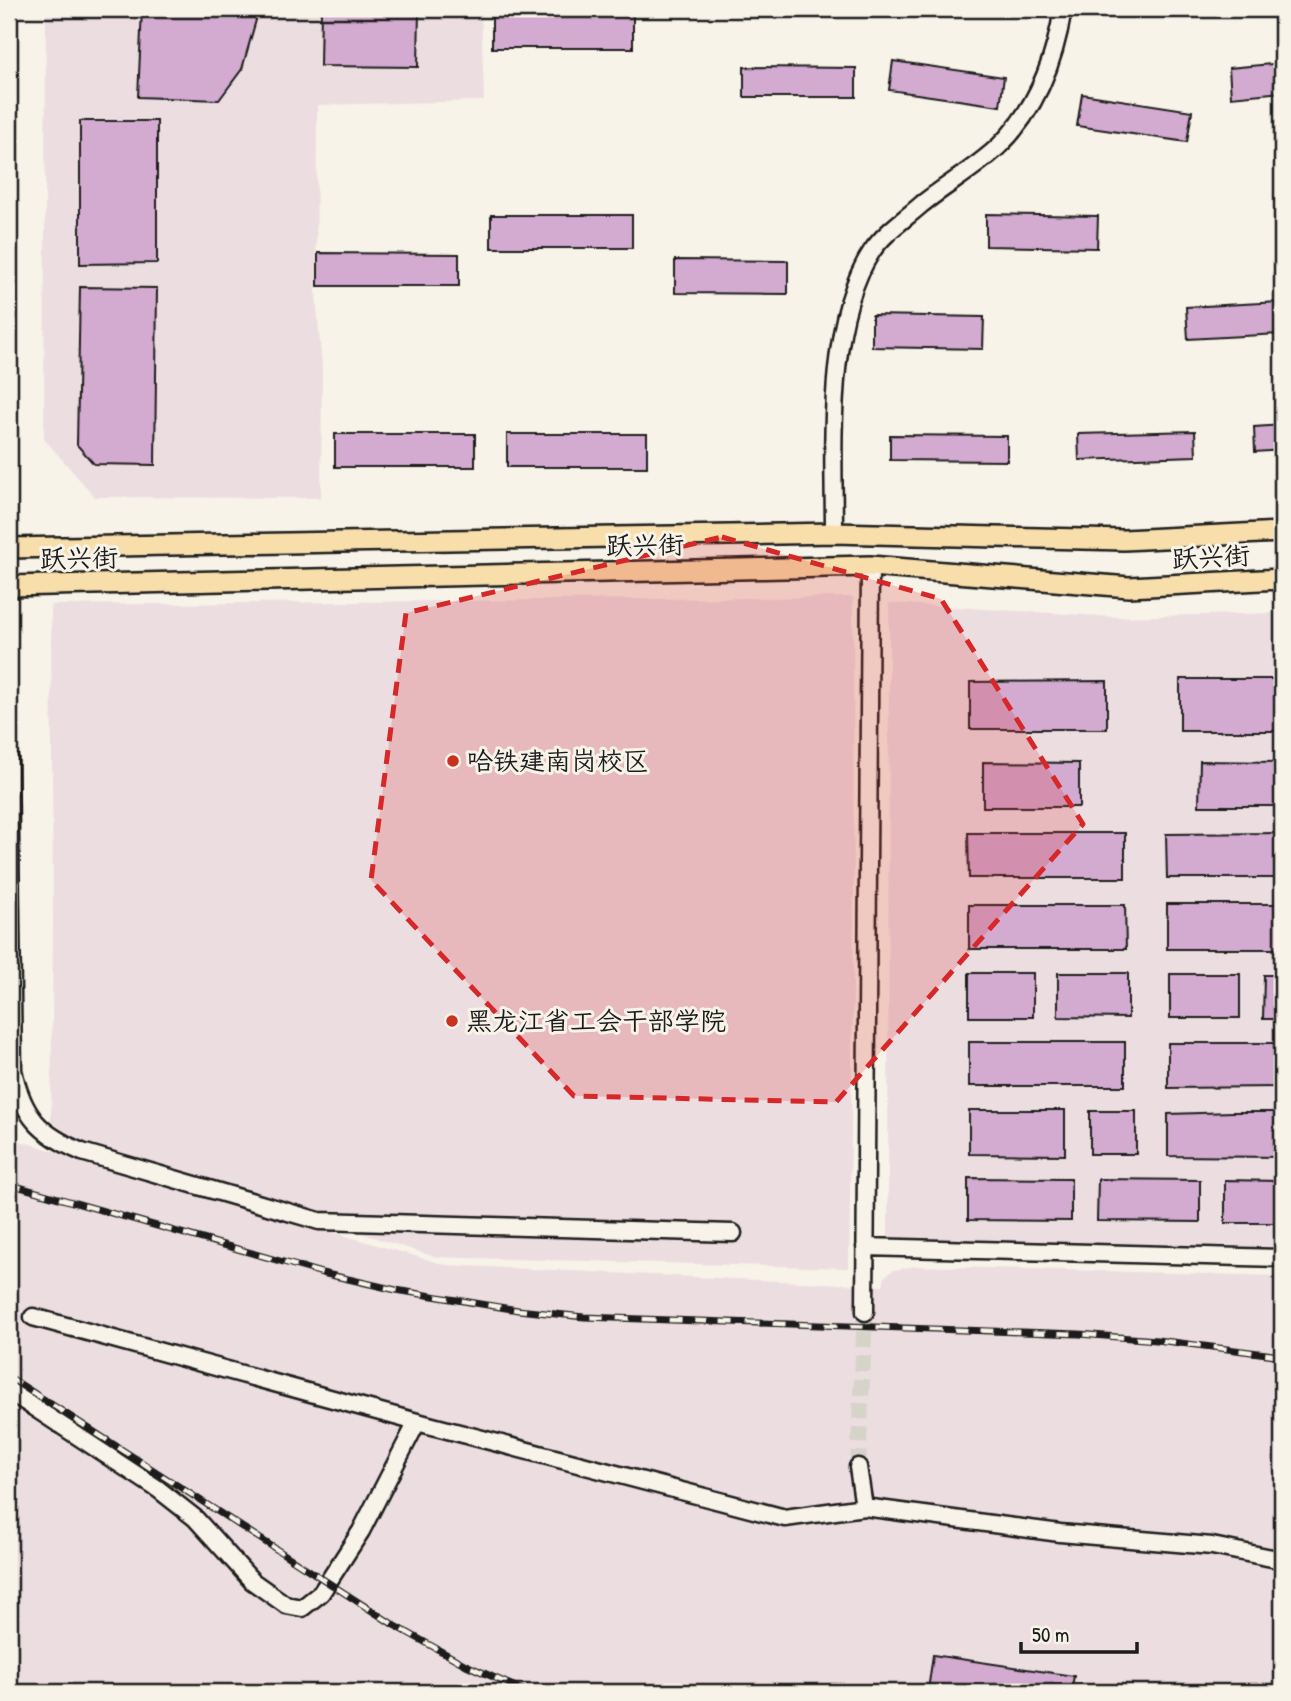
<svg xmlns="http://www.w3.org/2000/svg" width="1291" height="1701" font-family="'Patrick Hand','LXGW WenKai TC',sans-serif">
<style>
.built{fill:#ecdde1}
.building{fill:#d3aad0;stroke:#1c1c1c;stroke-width:2}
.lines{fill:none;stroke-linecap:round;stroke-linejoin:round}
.minor-tunnel{stroke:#d6d3c9;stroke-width:16;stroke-dasharray:16 8;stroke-linecap:butt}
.minor-casing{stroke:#1c1c1c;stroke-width:21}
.major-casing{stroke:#1c1c1c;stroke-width:24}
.minor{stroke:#f7f3e8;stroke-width:16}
.major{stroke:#f8deab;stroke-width:19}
.rail-casing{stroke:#1c1c1c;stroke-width:7}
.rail{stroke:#f7f3e8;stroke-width:4.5;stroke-dasharray:13;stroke-linecap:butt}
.marked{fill:#d62828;fill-opacity:0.2;stroke:#d62828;stroke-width:5;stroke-dasharray:14 9;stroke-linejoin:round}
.poi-dot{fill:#c8321e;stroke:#f7f3e8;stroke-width:2.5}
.labels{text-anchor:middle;stroke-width:6;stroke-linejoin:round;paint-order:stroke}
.street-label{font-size:26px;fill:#1c1c1c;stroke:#f7f3e8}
.poi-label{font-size:26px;fill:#1c1c1c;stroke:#f7f3e8;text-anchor:start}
</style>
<rect width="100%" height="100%" fill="#f7f3e8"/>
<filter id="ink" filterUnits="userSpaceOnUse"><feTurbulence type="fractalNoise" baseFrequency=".0143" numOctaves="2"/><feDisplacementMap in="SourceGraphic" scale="14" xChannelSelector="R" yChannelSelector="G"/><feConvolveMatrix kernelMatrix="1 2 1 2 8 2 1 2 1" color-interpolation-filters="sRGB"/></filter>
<g filter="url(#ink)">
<path class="built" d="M46,9h435l3,92 -167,4 -1,190 6,72 -1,131 -226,-1 -51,-58z
M853,597l1,321 -5,350 -414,-11 -360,-116 -24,-20 2,-200 -2,-316z
M889,603l226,14 167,-4v634l-394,-8z
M9,1138l437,127 437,21 2,-10 9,-6 22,-4 366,10v416h-1273z"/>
<path class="building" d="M142,9h109l5,11 -14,49 -23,31 -81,-3z
M321,9h98l-1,58 -98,-1z
M492,15h141v33h-141z
M893,61l111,16 -4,29 -111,-16z
M1282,63v29l-51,5 -2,-29z
M744,67l112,1v29h-112z
M1082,94l110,17 -5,31 -110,-16z
M80,121h77v142l-77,1z
M986,214l112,2 -1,32 -111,-2z
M491,215h141v33h-141z
M318,253l141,1v32h-141z
M675,260l113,1v33l-113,-1z
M80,287l77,1 -2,177 -61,-1 -17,-19z
M1282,302v32l-94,5 -2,-32z
M872,315l112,2 -1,32 -111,-2z
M1282,425v25l-27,2 -1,-25z
M1195,431l1,25 -117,4 -1,-26z
M335,434h140v33h-140z
M507,434h140v33h-140z
M890,435l117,1v25l-117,-1z
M1180,679h102v52h-102z
M1107,681v48h-137v-47z
M1200,761l82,1v44h-83z
M983,762l96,1v44h-96z
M968,833h157v45h-156z
M1282,833v45h-115l-1,-44z
M1167,904h115v45h-115z
M969,905h156l1,44h-157z
M969,973h64v44h-64z
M1058,973h70v45l-70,-1z
M1170,974h70v44h-70z
M1264,975h18v44h-19z
M969,1042h156v44h-156z
M1168,1043h114v44l-114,1z
M969,1110h96v45l-96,-1z
M1090,1111h46v43h-46z
M1233,1112h49v45l-114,-1v-42z
M968,1178l103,1v42l-103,-1z
M1098,1179l102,1v42l-103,-1z
M1225,1180l57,1v42h-57z
M933,1655l141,21 -3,16h-125l-18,-2z"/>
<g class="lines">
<path class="minor-tunnel" d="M858,1467l7,-155"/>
<defs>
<path id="minor" d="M834,533c0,-82 -9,-211 38,-282 12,-18 33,-32 50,-47 25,-20 54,-36 77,-58 37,-36 56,-87 64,-137
M9,758l4,312c10,47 27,64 69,82l237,69 414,12
M865,1247l417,11
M865,1312l5,-746
M33,1317l384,105 368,96 79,-11 196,26 152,13 70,14
M9,1391l149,98 37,29 57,63 34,24 16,3 19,-15 40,-62 56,-109
M858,1467l6,40"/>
<path id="major" d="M9,548l825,-15 290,7 158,-8
M9,586l861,-20 259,21 153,-8"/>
</defs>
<use href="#minor" class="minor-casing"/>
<use href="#major" class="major-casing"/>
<use href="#minor" class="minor"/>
<use href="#major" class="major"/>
<defs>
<path id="rail" d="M9,1184l313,89 74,17 122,20 66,7 495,17 78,6 125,16
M9,1377l385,248 72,40 61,27"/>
</defs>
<use href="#rail" class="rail-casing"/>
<use href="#rail" class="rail"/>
</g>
</g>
<path class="marked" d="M722,537l219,62 142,225 -247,278 -262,-6 -203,-216 35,-267z"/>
<g class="poi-dot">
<circle cx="453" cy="761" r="7"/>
<circle cx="452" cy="1021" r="7"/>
</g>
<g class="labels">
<g class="street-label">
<text transform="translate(645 545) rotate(-1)" y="9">跃兴街</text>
<text transform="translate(1211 557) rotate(-3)" y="9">跃兴街</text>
<text transform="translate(79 558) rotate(-1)" y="9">跃兴街</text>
</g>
<g class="poi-label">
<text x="467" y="770">哈铁建南岗校区</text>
<text x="466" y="1030">黑龙江省工会干部学院</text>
</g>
</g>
<rect width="1291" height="1701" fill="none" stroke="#f7f3e8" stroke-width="35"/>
<rect x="18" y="18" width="1256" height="1666" fill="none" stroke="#1c1c1c" stroke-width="2.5" filter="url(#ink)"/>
<path d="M1021 1642v10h116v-10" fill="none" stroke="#1c1c1c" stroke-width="3.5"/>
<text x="1032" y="1642" font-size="21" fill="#1c1c1c" stroke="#f7f3e8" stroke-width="5" paint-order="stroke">50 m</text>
</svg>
